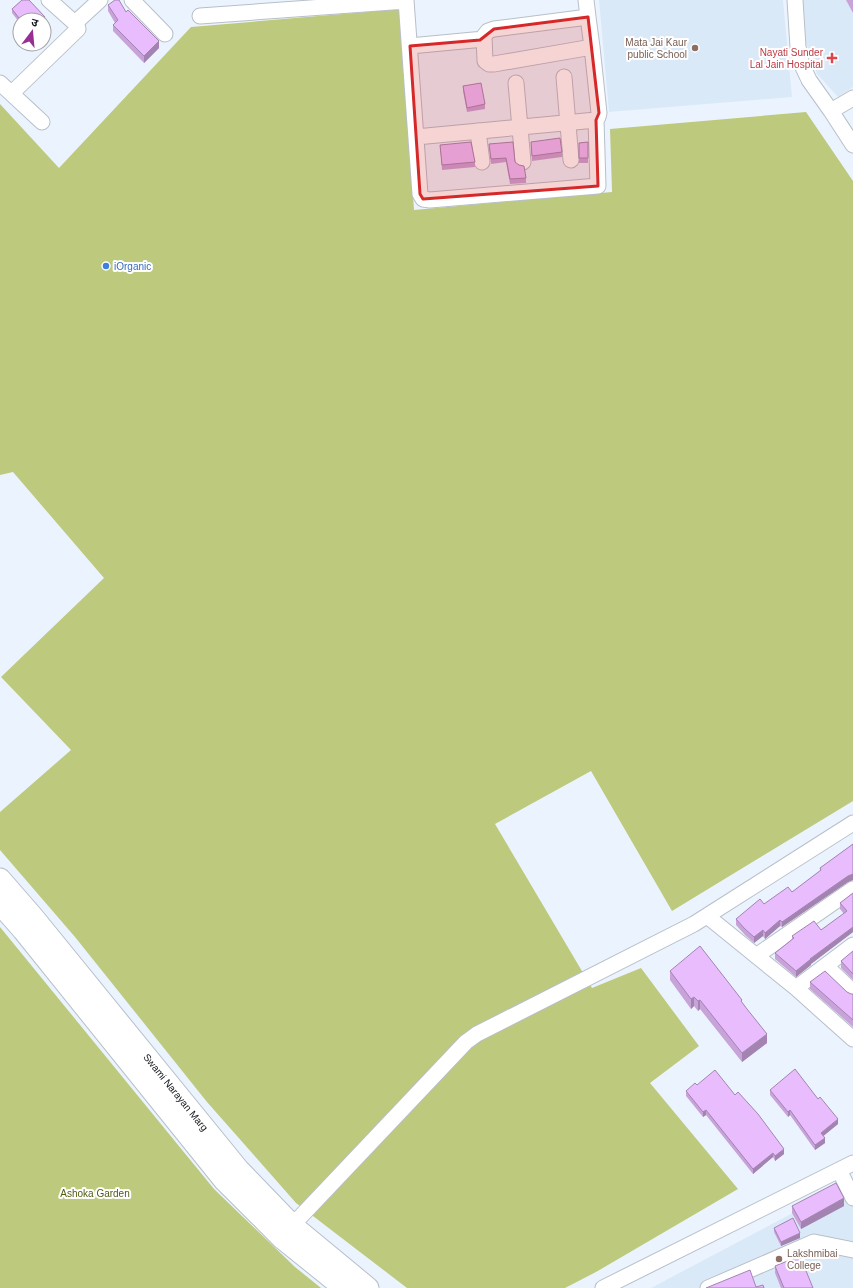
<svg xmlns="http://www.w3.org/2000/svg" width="853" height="1288" font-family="Arial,'Noto Sans Devanagari',sans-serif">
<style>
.built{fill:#dae9f8}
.green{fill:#bdc97d}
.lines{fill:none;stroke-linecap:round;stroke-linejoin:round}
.street-casing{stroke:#b7bfc8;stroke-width:17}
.secondary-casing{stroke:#b7bfc8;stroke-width:23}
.street{stroke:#fff;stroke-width:15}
.secondary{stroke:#fff;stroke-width:21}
.wall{fill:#c8a3da}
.shaded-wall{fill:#a384b1}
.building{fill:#e9bdfd;stroke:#a384b1}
.marked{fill:#d62828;fill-opacity:0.2;stroke:#d62828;stroke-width:3;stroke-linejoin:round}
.education-dot{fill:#8d6e63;stroke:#fff;stroke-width:1.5}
.health-dot{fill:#e0444e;stroke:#fff;stroke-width:1.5}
.shop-dot{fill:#3f7fe0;stroke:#fff;stroke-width:1.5}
.labels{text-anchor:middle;stroke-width:4;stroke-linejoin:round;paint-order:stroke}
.education-label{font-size:10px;fill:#785e54;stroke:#fff;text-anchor:end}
.health-label{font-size:10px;fill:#be3a42;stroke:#fff;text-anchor:end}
.shop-label{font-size:10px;fill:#366cbe;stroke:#fff;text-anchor:start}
.street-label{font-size:10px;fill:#14171b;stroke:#fff}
.park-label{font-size:10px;fill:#525a12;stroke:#fff}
</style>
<rect width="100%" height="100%" fill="#ebf4fe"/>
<path class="built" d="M599,0h184l9,97 -183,15z
M803,0h50v87l-15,10 -21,-23 -11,-31z
M853,1181v107h-202l185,-98z"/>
<path class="green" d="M401,9l13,201 198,-18 -2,-63 196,-17 47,69v620l-181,110 -81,-140 -96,53 97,164 49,-20 58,78 -49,37 88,106 -142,83 -31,16h-158l-111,-85 -89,-101 -132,-165 -75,-87v-38l71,-62 -70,-73 103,-99 -91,-106 -13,3v-371l59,64 132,-141z
M0,927l214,262 81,78 26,21h-321z"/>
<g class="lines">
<defs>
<path id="street" d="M132,0l33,34
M406,0l14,194 3,5 7,1 168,-14 -2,-66 2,-3 1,-4 -7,-66 -98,17h-5l-4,-3 -1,-25 4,-5 6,-2 94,-12 -2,-17
M795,0l3,47 4,18 7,15 22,31 22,34
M200,16l206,-15
M588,17l4,30
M75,23l25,-23
M410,46l74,-7
M564,77l7,83
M0,83l42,39
M516,83l7,79
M10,91l5,-1 63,-61 -1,-4 -28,-25
M831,111l22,-13
M478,131l4,31
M416,137l180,-17
M707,916l89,72 57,51
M756,956l97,-67
M826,966l27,26
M796,988l57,-43
M839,1170l14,28
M286,1232l180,-190 11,-8 217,-110 159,-101
M603,1288l250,-125
M708,1288l106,-46 39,8"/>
<path id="secondary" d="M0,879l33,38 205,252 55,57 75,62
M0,904l23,26 201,250 58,58 62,50"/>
</defs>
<use href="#street" class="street-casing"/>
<use href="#secondary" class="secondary-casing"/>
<use href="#street" class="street"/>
<use href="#secondary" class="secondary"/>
</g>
<path class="wall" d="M22,0h7l16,17v4l-1,1v-2h-24l-1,2 -7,-9v-4z
M846,0h7v13z
M108,5l18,7 33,36 -15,15 -31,-32v-6l2,-2 -7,-12z
M463,86l22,18v5l-18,3 -4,-21z
M531,142l31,10v5l-30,4z
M588,142v21h-9v-20z
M489,144l26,18 11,16v5l-16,1 -4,-22 -15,2z
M440,145l35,17v5l-33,3z
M853,844v36l-5,2 -66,45 -2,-1 -15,13 -2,-3 -9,7 -9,-8 -9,-10v-6l28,-15 28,-12 28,-21v-3z
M853,893v39l-42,32v1l-15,12 -21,-18v-6l17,-14v-3l29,-6 23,-16 -4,-5v-6z
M853,951v29l-12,-12v-7z
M670,971l72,32 25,40 -25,19 -42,-53 -2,2 -4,-5 -3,3 -21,-29z
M810,982l37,10 4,2h2v33l-43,-38z
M697,1085l87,69 -9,7 -2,-4 -20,17 -47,-59 -3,2 -17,-21v-5z
M770,1090l68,34 -15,12 2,7 -10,7 -25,-35 -2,2 -18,-22z
M792,1206h52l-43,23 -9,-16z
M774,1228l26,10 -19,8 -7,-14z
M775,1266l38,22h-32l-6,-15z"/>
<path class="shaded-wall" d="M45,17v4l-1,1v-2h-2z
M159,41v7l-15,15v-7z
M853,874v6l-5,2 -66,45v-5l66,-46z
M780,920v6l-15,13v-6z
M853,927v5l-42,32v1l-15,12v-6l14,-12z
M763,930v6l-9,7v-6z
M694,997v9l-3,3v-10z
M700,1000v9l-2,2v-10z
M767,1034v9l-25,19v-9z
M706,1110v5l-3,2v-5z
M790,1110v5l-2,2v-5z
M838,1119v5l-17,14v-5z
M825,1138v5l-10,7v-5z
M784,1149v5l-9,7v-5z
M773,1153v4l-20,17v-5z
M844,1198v8l-43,23v-7z
M800,1233v5l-19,8v-4z"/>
<path class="building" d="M22,0h7l16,17 -3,3h-19l-2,-3 -2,1 -7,-9z
M115,0h4l7,12 2,-2 31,31 -15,15 -31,-31 5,-5 -10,-15z
M481,83l4,21 -18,4 -4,-22z
M560,138l2,14 -30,4 -1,-14z
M471,142l4,20 -33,3 -2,-20z
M513,142l2,20 4,3 5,1 2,12 -16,1 -4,-21 -15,1 -2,-15z
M588,142v16h-9v-15z
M853,844v30l-5,2 -66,46 -2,-2 -15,13 -2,-3 -9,7 -9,-8 -9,-10 24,-20 4,5 24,-17 4,5 29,-22 -1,-2z
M853,893v34l-43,32h1l-15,12 -21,-18 19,-15 -2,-2 22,-15 7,9 26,-19 -7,-8z
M700,946l42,54 -1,1 6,8 20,25 -25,19 -42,-53 -2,1 -4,-4 -3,2 -21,-28z
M853,951v23l-12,-13z
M825,971l22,21 4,2h2v26l-43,-38z
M795,1069l23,30 2,-2 18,22 -17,14 4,5 -10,7 -25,-35 -2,2 -18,-22z
M715,1070l20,25 3,-3 20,22 26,35 -9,7 -2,-3 -20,16 -47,-59 -3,2 -17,-21 9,-8 2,2z
M836,1183l8,15 -43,24 -9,-16z
M793,1218l7,15 -19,9 -7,-14z
M800,1256l13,32h-29l-9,-22z
M750,1270l6,17 7,-2 1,3h-58z"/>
<path class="marked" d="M588,17l11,96 -3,7 2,66 -175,13 -3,-5 -10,-148 70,-6 14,-11z"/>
<g class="education-dot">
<circle cx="695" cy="48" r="4"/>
<circle cx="779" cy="1259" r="4"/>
</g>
<path class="health-dot" d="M830 52h4v4h4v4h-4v4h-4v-4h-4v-4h4z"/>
<circle class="shop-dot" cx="106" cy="266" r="4"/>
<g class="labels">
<g class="education-label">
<text x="687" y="46">Mata Jai Kaur<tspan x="687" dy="12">public School</tspan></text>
<text x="787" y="1257" text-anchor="start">Lakshmibai<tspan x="787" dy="12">College</tspan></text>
</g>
<g class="health-label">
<text x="823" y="56">Nayati Sunder<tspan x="823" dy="12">Lal Jain Hospital</tspan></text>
</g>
<g class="shop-label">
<text x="114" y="270">iOrganic</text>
</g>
<g class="street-label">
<text transform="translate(176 1092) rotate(51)" y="4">Swami Narayan Marg</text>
</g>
<g class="park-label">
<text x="95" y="1197">Ashoka Garden</text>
</g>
</g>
<g transform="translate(32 32) rotate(16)"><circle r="19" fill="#ffffff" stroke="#a1a2a4"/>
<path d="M0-3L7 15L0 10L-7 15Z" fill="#973094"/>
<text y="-6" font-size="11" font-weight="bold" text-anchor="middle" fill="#14171b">उ</text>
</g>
</svg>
